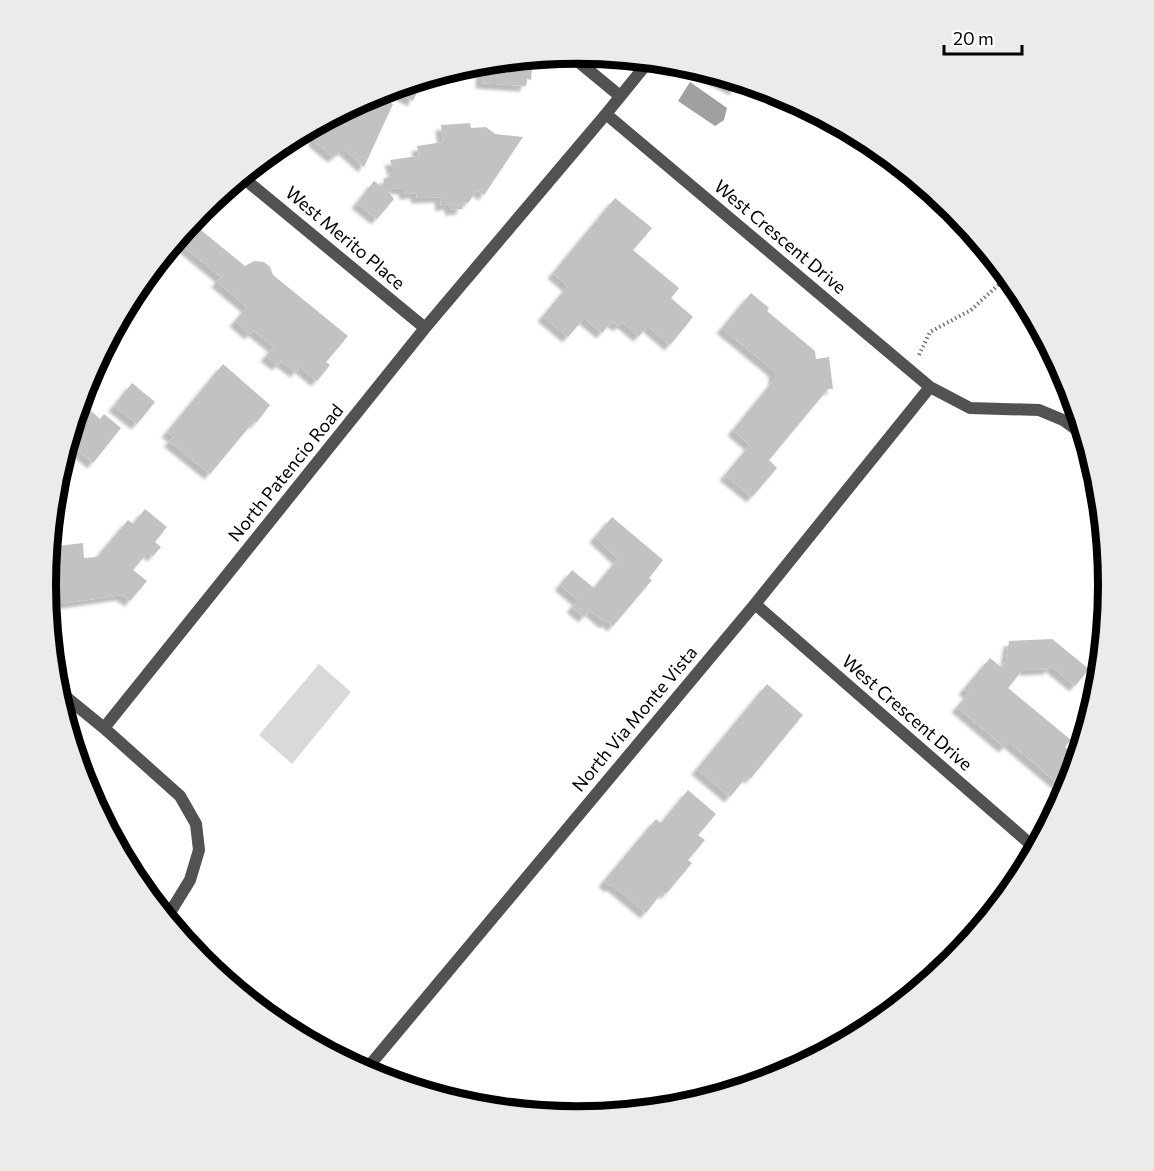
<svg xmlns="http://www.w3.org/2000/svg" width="1154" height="1171" font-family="Commissioner,sans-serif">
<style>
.green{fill:#d9d9d9}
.water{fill:#a0a0a0}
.building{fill:#c2c2c2;filter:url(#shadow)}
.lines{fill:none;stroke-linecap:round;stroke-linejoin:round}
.path{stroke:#747474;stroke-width:4;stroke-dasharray:1.5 3;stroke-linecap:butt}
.lane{stroke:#525252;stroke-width:12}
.street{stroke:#525252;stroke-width:12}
.labels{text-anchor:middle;stroke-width:4.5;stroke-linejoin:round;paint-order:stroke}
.street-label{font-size:18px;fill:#000;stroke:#fff}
.rim{fill:none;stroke:#000;stroke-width:8}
</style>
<defs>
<filter id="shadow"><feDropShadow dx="-5.5" dy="5.5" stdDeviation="1.5" flood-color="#0004"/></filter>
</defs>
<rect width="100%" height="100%" fill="#fff"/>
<path class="green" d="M319,664l32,28 -59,72 -33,-29z"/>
<path class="water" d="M690,82l37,26 -3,12 -9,6 -37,-25z"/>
<path class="building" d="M520,59v2l8,1v7h4l-1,11 -4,-1 -1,7 -45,-3 1,-20z
M716,74l22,7 -3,9 -21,-11z
M424,79l-11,22 -20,-11 1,-2z
M373,95l20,9 -29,63 -20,-18 -11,8 -19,-16 1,-5 -7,-7z
M470,123l1,5 15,-1 9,7 28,3 -39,58 -7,-5 -9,13 -5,-1 -1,7 -11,1 -2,-6 -8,2 -1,-9 -23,1 -1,-5 -11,1 -1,-5 -12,-1 -3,4 5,7 -17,20 -20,-16 17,-22 9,7 1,-9 6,-2 -1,-4 5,-1 -4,-12 29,-4 -2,-10 26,-4 -2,-17z
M615,198l37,30 -19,22 46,38 -8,10 22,19 -23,28 -22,-19 -9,10 -17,-14 -3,4 -7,-5 -10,12 -18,-15 -16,19 -25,-21 25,-30 -15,-13z
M191,222l54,44 9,-5 10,1 6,5 3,8 75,61 -22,26 4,3 -13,16 -17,-14 -4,5 -15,-11 -3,4 -12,-9 8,-9 -21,-17 -3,4 -15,-13 12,-14 -30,-25 4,-5 -45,-37z
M751,293l18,15 -2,3 48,40 1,8 13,-2 4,32h-5l-59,71 8,8 -25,29 -27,-22 25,-30 -17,-15 41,-50v-9l-52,-43z
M223,364l47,41 -14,18 -2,-2 -44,53 -41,-33 5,-4 -7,-5z
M132,383l23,19 -18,22 -23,-18z
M80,401l20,18 4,-5 17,14 -28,35 -26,-22z
M145,509l22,18 -12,15 6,5 -8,9 -5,-4 -15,18 14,11 -17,20 -8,-6 -75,11 -2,-21 4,-38 34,-4 1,15 13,-1 31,-37 5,4z
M612,517l51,43 -14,18 3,2 -39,46 -6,-5 -2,2 -15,-13 -6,7 -12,-10 6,-7 -18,-15 12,-15 22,18 24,-29 -23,-22z
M1052,639l37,30 -14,17 -24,-20 -2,3 -23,1 -2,-2 -16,20 63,52 -6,7 13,11 -21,25 -48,-41 -5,5 -47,-40 12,-14 -5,-4 26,-31 11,9 5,-6 3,-20z
M767,684l36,31 -52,63 -4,-2 -17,21 -33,-28z
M688,790l28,24 -18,21 7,5 -17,20 4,3 -26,31 -3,-3 -17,22 -34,-28 -2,2 -6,-6 52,-62 5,4z"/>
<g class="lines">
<path class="path" d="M919,355l11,-23 41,-22 37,-34"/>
<path class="lane" d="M569,54l51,42"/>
<path class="street" d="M606,114l324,273 40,21 69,2 24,10 22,16
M241,176l184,152
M755,604l281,245
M55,688l49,40 76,68 16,28 3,26 -9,30 -24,39
M104,728l321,-400 181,-214 43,-53
M364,1072l391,-468 175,-217"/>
</g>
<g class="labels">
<g class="street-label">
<text transform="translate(780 237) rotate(40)" y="6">West Crescent Drive</text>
<text transform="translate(345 238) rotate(40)" y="6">West Merito Place</text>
<text transform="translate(286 473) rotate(-51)" y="6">North Patencio Road</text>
<text transform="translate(907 713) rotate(41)" y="6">West Crescent Drive</text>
<text transform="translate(635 719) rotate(-50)" y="6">North Via Monte Vista</text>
</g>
</g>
<path d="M0 0H1154V1171H0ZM56 585a521 521 0 1 1 1042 0a521 521 0 1 1-1042 0Z" fill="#ebebeb" fill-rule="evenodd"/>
<path class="rim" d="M56 585a521 521 0 1 1 1042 0a521 521 0 1 1-1042 0Z"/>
<path d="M944 45v9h78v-9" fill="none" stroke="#000000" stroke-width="3"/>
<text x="953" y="45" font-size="18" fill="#000000" stroke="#ffffff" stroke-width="4.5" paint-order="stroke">20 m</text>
</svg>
